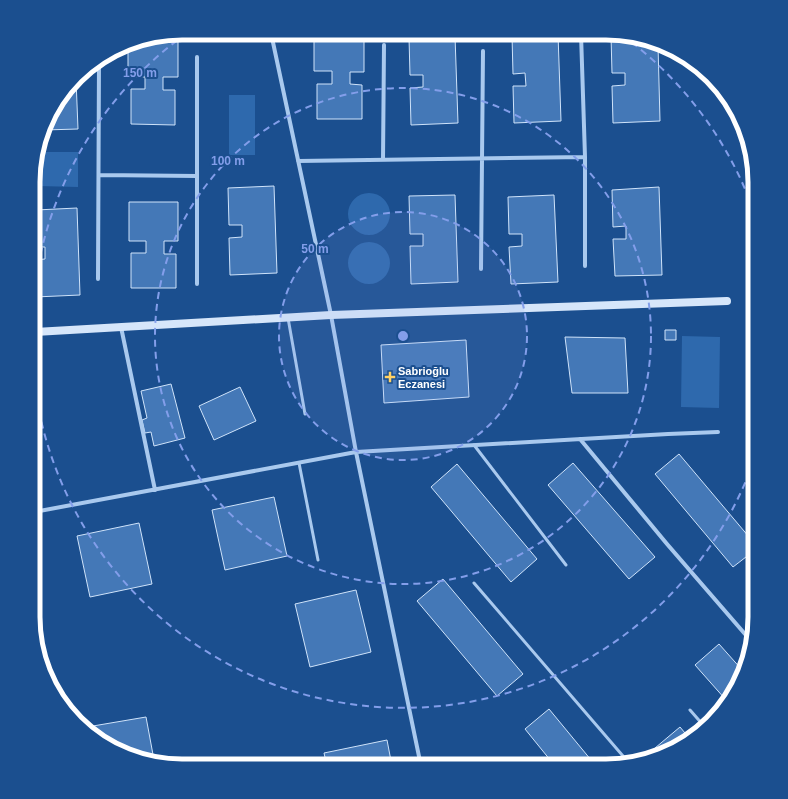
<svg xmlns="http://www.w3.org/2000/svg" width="788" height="799" font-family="Helvetica,sans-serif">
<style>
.green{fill:#2e69ad}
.building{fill:#4478b7;stroke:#cfe3fa}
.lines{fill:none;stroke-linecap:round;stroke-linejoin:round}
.lane{stroke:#a9c9ee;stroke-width:3}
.street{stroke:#a9c9ee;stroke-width:4}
.secondary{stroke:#d6e6fa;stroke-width:8}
.ring{fill:none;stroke:#839eea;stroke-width:2;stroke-dasharray:7 5}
.poi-dot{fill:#ffd166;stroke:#1b4f8f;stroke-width:1.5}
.labels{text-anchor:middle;stroke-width:4;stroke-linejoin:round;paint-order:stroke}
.poi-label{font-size:11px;font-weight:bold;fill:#fff;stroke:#1b4f8f;text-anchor:start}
.rim{fill:none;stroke:#fff;stroke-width:5}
.centre{fill:#839eea;stroke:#1b4f8f;stroke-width:2}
.ring-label{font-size:12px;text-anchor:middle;font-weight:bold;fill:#839eea;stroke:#1b4f8f;stroke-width:4;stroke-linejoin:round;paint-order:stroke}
</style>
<rect width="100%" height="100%" fill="#1b4f8f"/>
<path class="green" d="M229,95h26v60h-26z
M38,152h40v35l-40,-1z
M348 214a21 21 0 1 1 42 0a21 21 0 1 1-42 0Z
M348 263a21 21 0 1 1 42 0a21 21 0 1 1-42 0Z
M682,336l38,1 -1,71 -38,-1z"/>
<path class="building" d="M314,33l50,1v38h-14v12l12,1v34h-45v-35h15v-13h-18z
M558,34l3,87 -47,2 -1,-37h13l-1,-13 -12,1 -1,-38z
M628,35l30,10 2,76 -47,2 -1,-37 13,-1v-12h-13l-1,-37z
M455,36l3,87 -47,2 -1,-37 13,-1v-12h-13l-1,-37z
M147,39h31v38h-15v13h12v35l-44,-1v-35h14v-12h-17v-33l6,-3z
M76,79l2,50 -34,1 9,-23z
M274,186l3,87 -47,2 -1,-37 13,-1v-12h-13l-1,-37z
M659,187l3,88 -47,1 -2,-37h13v-13l-13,1 -1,-37z
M455,195l3,87 -47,2 -1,-38h13v-12h-13l-1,-38z
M554,195l4,87 -47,2 -2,-37 13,-1v-12h-13l-1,-37z
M129,202h49v39h-14v13h12v34h-45v-35h15v-12h-17z
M77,208l3,87 -45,2v-37l10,-1v-12h-10l1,-37z
M665,330h11v10h-11z
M565,337l60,1 3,55h-56z
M466,340l3,57 -85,6 -3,-58z
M171,384l14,54 -31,8 -3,-14 -6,1 -3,-13 5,-2 -6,-27z
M240,387l16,34 -42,19 -15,-34z
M679,454l76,90v6l-22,17 -78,-93z
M573,463l82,94 -26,22 -81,-94z
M457,464l80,95 -26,23 -80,-95z
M274,497l13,59 -62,14 -13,-60z
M139,523l13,61 -62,13 -13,-61z
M443,579l80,95 -26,22 -80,-95z
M356,590l15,62 -61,15 -15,-63z
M719,644l24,27 -3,12 -14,17 -31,-35z
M549,709l47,57h-41l-30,-37z
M146,717l8,43 -46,-14 -20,-17 -1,-2z
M680,727l10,12 -29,15 -6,-6z
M387,740l5,26h-65l-3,-13z"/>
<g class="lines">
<path class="lane" d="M288,318l17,96
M474,445l92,120
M299,463l19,97
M474,583l155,180
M690,710l14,16"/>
<path class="street" d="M271,33l60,282 25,137 65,314
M581,34l4,123v109
M197,57v227
M383,160l1,-115
M298,161l287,-4
M99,175l98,1
M481,269l2,-218
M98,279l1,-218
M121,327l34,163
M580,439l87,105 84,97
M34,512l322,-60 312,-18 50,-2"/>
<path class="secondary" d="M35,332l296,-17 396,-14"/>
</g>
<circle cx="403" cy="336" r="124" fill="#839eea" fill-opacity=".12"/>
<g class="ring">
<circle cx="403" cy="336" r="124"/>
<circle cx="403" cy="336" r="248"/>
<path d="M754 460A372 372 0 0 1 35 388M36 278A372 372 0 0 1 187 33M622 35A372 372 0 0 1 754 212"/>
</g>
<path class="poi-dot" d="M388 371h4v4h4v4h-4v4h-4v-4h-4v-4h4z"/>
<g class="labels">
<g class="poi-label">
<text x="398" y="375">Sabrioğlu<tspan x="398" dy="13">Eczanesi</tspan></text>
</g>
</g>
<path d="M0 0H788V799H0ZM182 40H606A142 142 0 0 1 748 182V617A142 142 0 0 1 606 759H182A142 142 0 0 1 40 617V182A142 142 0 0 1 182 40Z" fill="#1b4f8f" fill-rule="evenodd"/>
<path class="rim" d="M182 40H606A142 142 0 0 1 748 182V617A142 142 0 0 1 606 759H182A142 142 0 0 1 40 617V182A142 142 0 0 1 182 40Z"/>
<circle cx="403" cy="336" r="6" class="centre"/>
<g class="ring-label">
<text x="140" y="77">150 m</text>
<text x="228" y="165">100 m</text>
<text x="315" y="253">50 m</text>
</g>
</svg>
